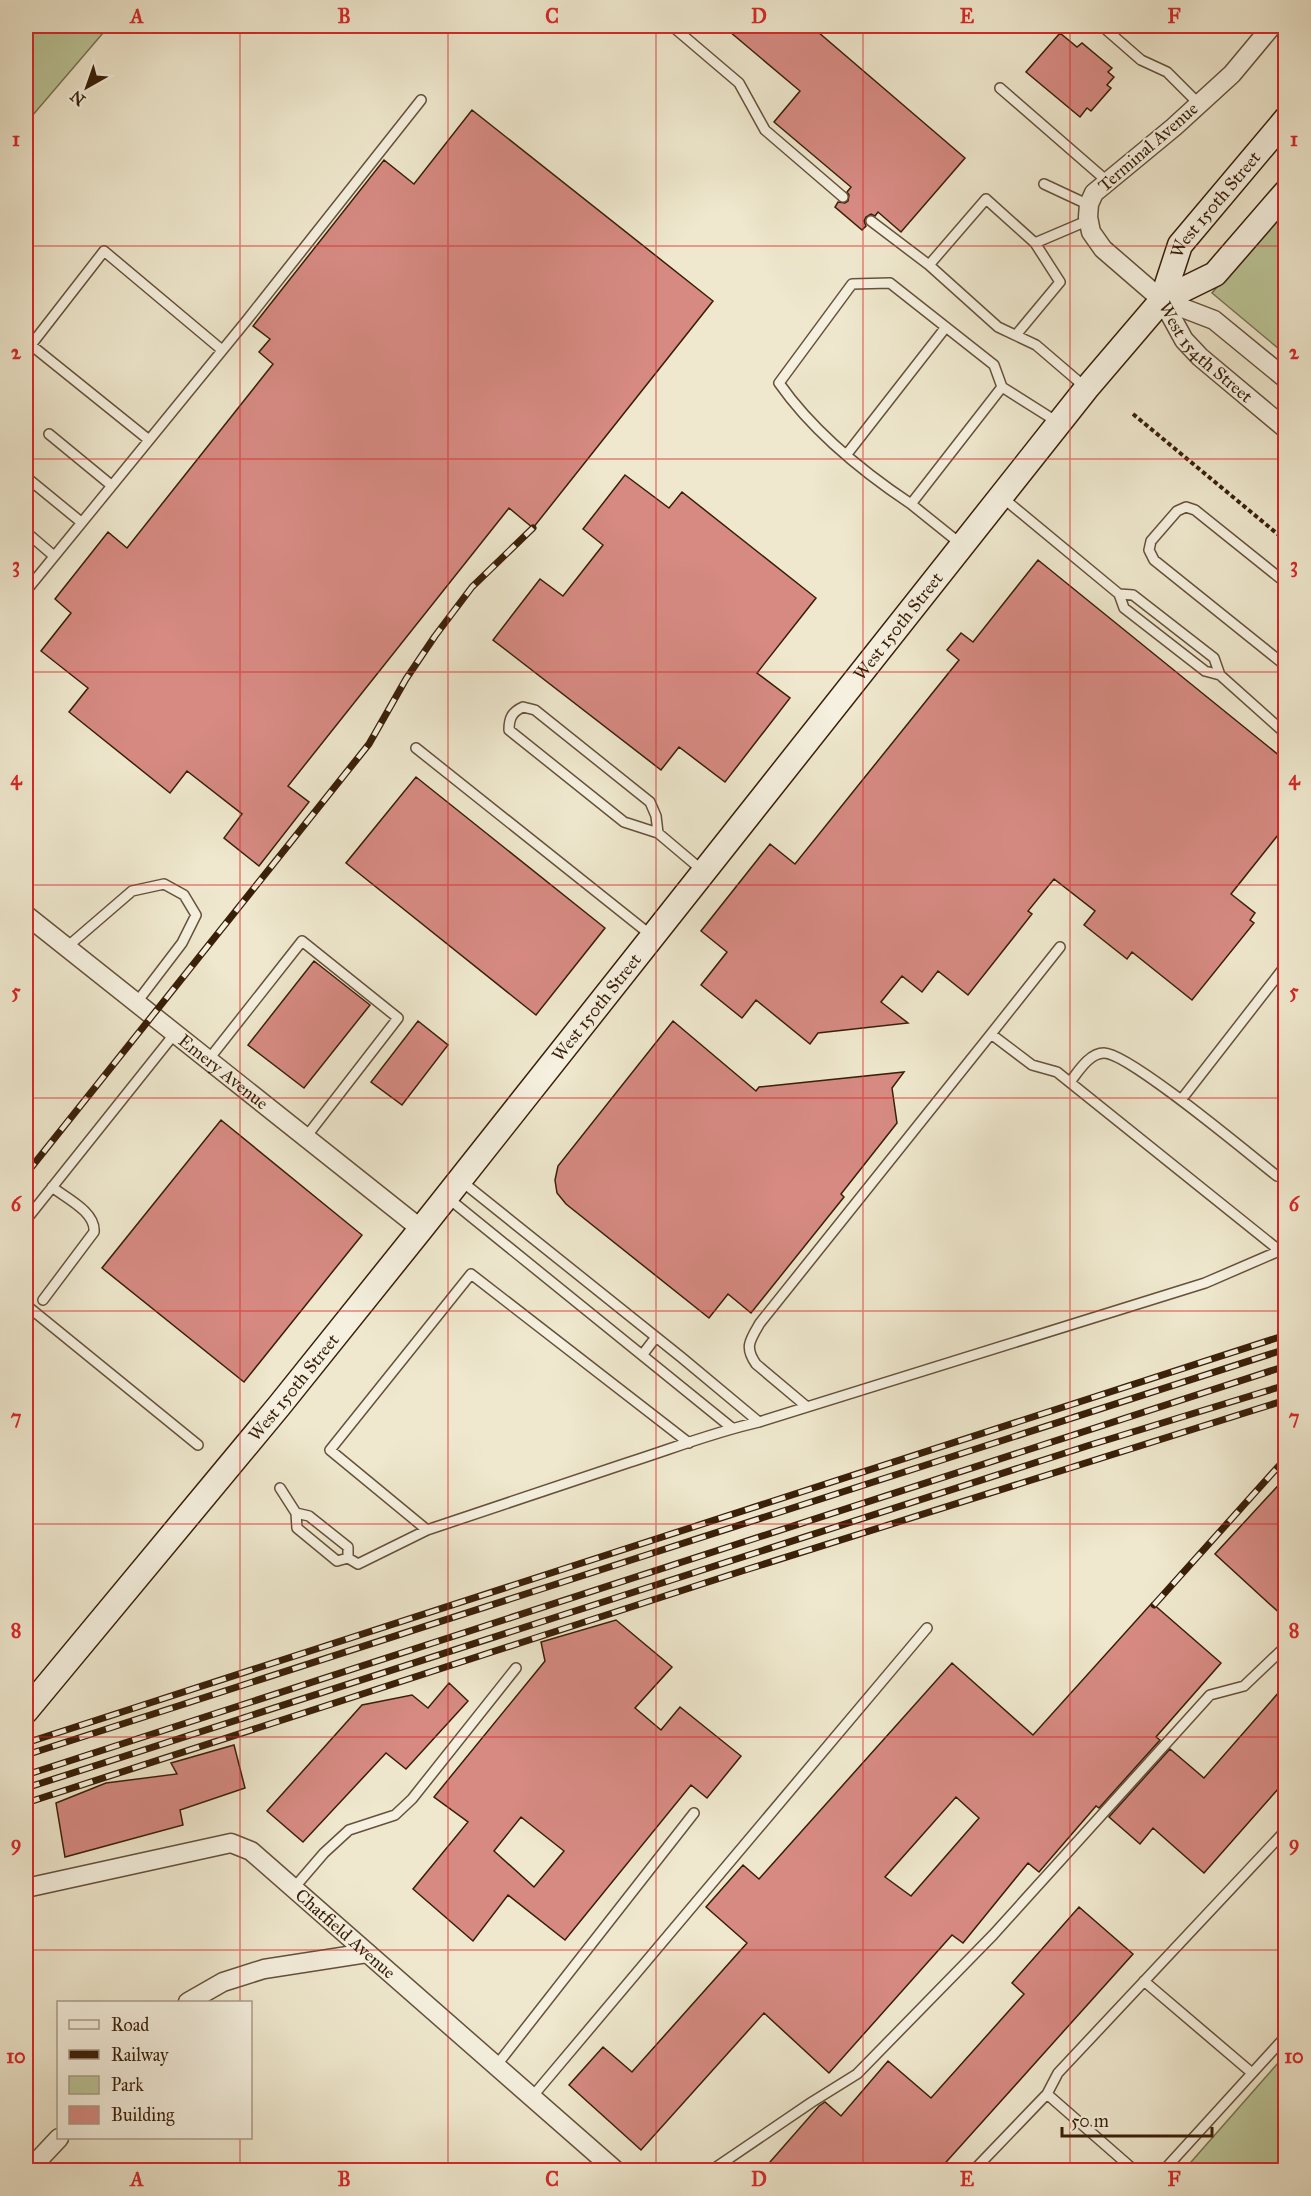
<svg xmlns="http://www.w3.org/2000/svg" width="1311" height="2196" font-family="'IM FELL Great Primer',serif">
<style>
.green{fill:#bbc598;stroke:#7a7250;stroke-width:1.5}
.building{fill:#d68a82;stroke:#391f08;stroke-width:1.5;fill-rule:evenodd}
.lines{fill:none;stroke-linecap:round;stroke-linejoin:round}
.service-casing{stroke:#66513a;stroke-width:12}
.minor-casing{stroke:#66513a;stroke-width:21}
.secondary-casing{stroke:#391f08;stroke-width:27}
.path{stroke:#391f08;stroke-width:4;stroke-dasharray:4.5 3;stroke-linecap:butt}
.service{stroke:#f5f0df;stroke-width:9}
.minor{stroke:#f5f0df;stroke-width:18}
.secondary{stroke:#f5f0df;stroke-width:24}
.rail-casing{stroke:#391f08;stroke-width:7}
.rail{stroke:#f5f0df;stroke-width:4.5;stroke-dasharray:14;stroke-linecap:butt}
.grid{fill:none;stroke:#d62828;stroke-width:1.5;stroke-opacity:0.55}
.labels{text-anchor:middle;stroke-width:4.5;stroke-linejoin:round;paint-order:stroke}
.street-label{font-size:18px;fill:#391f08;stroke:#f5f0df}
.neatline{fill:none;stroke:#d62828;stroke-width:2}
.grid-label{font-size:20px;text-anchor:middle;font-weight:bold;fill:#d62828}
</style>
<rect width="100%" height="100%" fill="#efe8ce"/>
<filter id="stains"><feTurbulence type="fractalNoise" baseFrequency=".00333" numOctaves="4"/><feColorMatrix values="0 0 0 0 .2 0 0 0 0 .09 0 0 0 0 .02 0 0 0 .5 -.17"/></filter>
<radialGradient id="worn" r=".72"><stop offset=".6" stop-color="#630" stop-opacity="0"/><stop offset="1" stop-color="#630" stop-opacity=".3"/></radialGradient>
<path class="green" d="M26,26h83l-83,97z
M1285,206v148l-73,-61z
M1285,2055v101l-12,14h-89z"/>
<path class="building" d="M723,26h88l154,132 -64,74 -23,-20 -3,4 -4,-2 -5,3 -2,4 2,5 -4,4 -27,-23 3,-5 7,1 3,-2 1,-6 -2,-3 4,-5 -77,-65 26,-31z
M1060,33l17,14 5,-4 30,25 -4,4 6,5 -7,8 4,3 -20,23 -4,-3 -7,9 -54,-45z
M472,110l241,191 -180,227 -24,-20 -221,278 21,16 -50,64 -35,-28 18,-24 -55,-43 -17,22 -101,-81 19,-24 -47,-37 30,-38 -16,-14 53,-67 19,16 146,-184 -14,-12 11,-13 -17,-13 131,-166 30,24z
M625,475l44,33 13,-16 134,106 -59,75 33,25 -65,84 -46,-35 -18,23 -168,-130 47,-61 23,17 40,-51 -20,-16z
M1038,560l248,201v64l-55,69 24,19 -5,7 4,3 -62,77 -60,-48 -5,7 -43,-34 11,-14 -41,-32 -26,32 4,3 -64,81 -30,-24 -16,21 -20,-16 -21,26 27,21 -90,10 -8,11 -54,-44 -14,18 -41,-33 26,-33 -26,-21 69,-87 25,20 164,-204 -12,-10 14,-17 12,9z
M416,777l189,151 -69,87 -190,-152z
M314,961l56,44 -66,83 -56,-43z
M418,1021l30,24 -46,60 -31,-23z
M673,1021l83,70 3,-4 145,-15 -12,16 5,35 -56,71 3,3 -93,116 -23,-19 -19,24 -143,-114 -9,-11 -2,-13 3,-14z
M221,1120l141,115 -118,147 -142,-114z
M1286,1477v142l-71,-65z
M1152,1603l69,60 -65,74 4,3 -61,68 -3,-2 -57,66 -11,-9 -65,80 -11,-8 -123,138 -65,-60 -123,137 -72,-65 34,-38 29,25 115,-129 -41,-36 37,-42 16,14 193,-216 81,72zM956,1797l23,21 -68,78 -26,-19z
M616,1620l56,47 -37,41 26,22 19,-23 61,49 -34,42 -16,-13 -126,155 -57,-45 -35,46 -60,-52 55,-67 -34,-25 111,-136 -4,-19zM521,1817l43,34 -30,36 -40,-36z
M449,1683l19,18 -62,68 -20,-16 -83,89 -36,-31 95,-106 50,-10 16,13z
M1286,1684v96l-82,93 -51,-45 -13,16 -31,-27 61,-68 34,29z
M234,1745l11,43 -65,22 3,15 -118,32 -9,-54 50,-20 71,-9 -6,-11z
M1079,1907l54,47 -194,216h-176l56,-64 6,-4 16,14 47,-55 43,37 93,-104 -12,-11z"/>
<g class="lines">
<defs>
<path id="service" d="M672,26l67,57 26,47 78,67
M1102,26l39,34 26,12 32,32
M1000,88l107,93
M1044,184l45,21
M871,221l58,44
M1016,335l44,-53 -25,-39
M1085,387l-49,-42 -38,-18 -69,-62 57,-66 49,44 54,-23
M49,434l62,51
M149,440l-118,-95 73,-94 118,99
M847,454l99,-127
M26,477l55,45
M1003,498l116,96
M911,504c-48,-32 -99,-74 -132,-121l73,-99 38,-1 104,82 8,22
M26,532l28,24
M962,545l-51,-41 91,-117 57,36
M1286,583l-91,-73 -9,-3 -9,4 -26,30 -2,9 5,10 132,106
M26,591l221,-271 174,-220
M1220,675l-15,-4 -81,-63 -5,-14 14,1 81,63 6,17 66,59
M416,748l236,188
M658,833l-2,-17 -6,-14 -115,-92 -12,-3c-11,5 -14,11 -14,23l115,92 34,11 45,38
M67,947l65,-56 32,-7 20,11 12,20 -14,28 -45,59
M991,1034l69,-87
M209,1059l93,-118 96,77 -92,119
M1070,1082c8,-10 19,-29 34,-29 25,0 146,102 173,123l9,2
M1181,1100l105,-135
M460,1180l221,177 78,65
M448,1198l284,230
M26,1220l150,-188
M43,1300l51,-68c2,-20 -28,-34 -42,-45
M26,1305l172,140
M643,1354l13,-17
M806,1406l-50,-42c-12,-17 -6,-24 4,-41l231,-289 41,31 25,7 223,179
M689,1443l-218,-169 -141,176 97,80c66,-22 133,-44 200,-67 44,-14 87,-31 132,-41l446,-139 81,-35
M280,1488l16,25
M296,1513l13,3 39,31v11l-11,3 -40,-33z
M348,1558l10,6 69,-34
M293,1889l31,-36 25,-23 46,-15 17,-16 104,-131
M1144,1981l108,92
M496,2066l198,-253
M1047,2094l11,-21 228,-243
M532,2097l395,-469
M712,2170l100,-68 45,-28 136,-139 217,-240 34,-9 42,-40
M974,2170l73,-76 87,76
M1164,2170l122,-134"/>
<g id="minor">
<path d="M1272,26l-40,48 -58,53 -80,66 -5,11 -1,13 3,15 12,17 59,51 52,20 72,59"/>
<path id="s1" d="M1162,300l22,40 16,17 86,72"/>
<path id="s2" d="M26,915l395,314"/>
<path id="s3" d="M26,1888l205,-45 20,8 364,319"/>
<path d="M188,2002l35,-20 41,-13 103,-16"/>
<path d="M29,2170l30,-32"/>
</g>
<g id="secondary">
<path d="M1162,300l53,-26 71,-82"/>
<path id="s4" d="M26,1711l253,-305 142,-177 665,-840 76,-89 18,-55 106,-126"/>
</g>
</defs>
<use href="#service" class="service-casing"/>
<use href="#minor" class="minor-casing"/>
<use href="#secondary" class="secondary-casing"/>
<path class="path" d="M1133,414l153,127"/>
<use href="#service" class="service"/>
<use href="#minor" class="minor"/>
<use href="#secondary" class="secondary"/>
<defs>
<path id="rail" d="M26,1174l343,-430 37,-65 29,-43 37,-49 61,-59
M1154,1605l132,-147
M26,1743l1260,-408
M26,1755l1260,-406
M26,1775l1260,-409
M26,1788l1061,-342 199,-61
M26,1803l716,-232 544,-171"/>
</defs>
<use href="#rail" class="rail-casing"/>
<use href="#rail" class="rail"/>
</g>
<path class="grid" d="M240,26v1976M448,26v2144M656,26v2144M863,26v2144M1070,26v2144M26,246h1260M26,459h1260M26,672h1260M26,885h1260M26,1098h1260M26,1311h1260M26,1524h1260M26,1737h1260M26,1950h1260M240,2138v32"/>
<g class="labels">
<g class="street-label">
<text transform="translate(1148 147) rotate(-41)" y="6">Terminal Avenue</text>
<text dy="6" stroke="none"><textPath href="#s4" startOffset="1923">West 150th Street</textPath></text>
<text dy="6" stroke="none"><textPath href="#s1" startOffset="69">West 154th Street</textPath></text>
<text dy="6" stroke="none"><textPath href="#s4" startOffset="1392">West 150th Street</textPath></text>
<text dy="6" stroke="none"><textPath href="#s4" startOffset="906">West 150th Street</textPath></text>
<text dy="6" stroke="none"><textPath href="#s2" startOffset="252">Emery Avenue</textPath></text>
<text dy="6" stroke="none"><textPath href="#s4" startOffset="420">West 150th Street</textPath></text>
<text dy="6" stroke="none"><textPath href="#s3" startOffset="357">Chatfield Avenue</textPath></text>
</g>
</g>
<rect width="1311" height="2196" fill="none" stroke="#efe8ce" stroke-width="66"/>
<rect x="57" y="2001" width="195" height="138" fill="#f5f0df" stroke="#aa9c89" stroke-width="1.5"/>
<rect x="69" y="2020" width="30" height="9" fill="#f5f0df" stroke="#aa9c89" stroke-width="1.5"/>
<text x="111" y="2031" font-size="18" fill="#391f08">Road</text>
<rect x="69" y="2050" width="30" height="9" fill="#391f08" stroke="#aa9c89" stroke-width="1.5"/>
<text x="111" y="2061" font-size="18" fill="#391f08">Railway</text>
<rect x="69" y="2076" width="30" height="18" fill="#bbc598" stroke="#aa9c89" stroke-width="1.5"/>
<text x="111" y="2091" font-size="18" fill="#391f08">Park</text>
<rect x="69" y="2106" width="30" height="18" fill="#d68a82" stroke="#aa9c89" stroke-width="1.5"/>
<text x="111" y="2121" font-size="18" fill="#391f08">Building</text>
<g transform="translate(87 87) rotate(220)" stroke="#f5f0df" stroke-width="4.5" paint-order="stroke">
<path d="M0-4.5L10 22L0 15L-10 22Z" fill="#391f08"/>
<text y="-9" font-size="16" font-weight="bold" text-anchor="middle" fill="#391f08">N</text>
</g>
<path d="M1062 2127v9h150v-9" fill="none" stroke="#391f08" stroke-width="3"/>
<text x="1071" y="2127" font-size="18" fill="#391f08" stroke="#f5f0df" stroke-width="4.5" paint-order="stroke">50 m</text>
<rect x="33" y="33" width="1245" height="2130" class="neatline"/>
<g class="grid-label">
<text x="137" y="23">A</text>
<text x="344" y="23">B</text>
<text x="552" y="23">C</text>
<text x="759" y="23">D</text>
<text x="967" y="23">E</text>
<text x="1174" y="23">F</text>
<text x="16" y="146">1</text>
<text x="1294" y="146">1</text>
<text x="16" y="359">2</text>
<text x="1294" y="359">2</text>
<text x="16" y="572">3</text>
<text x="1294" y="572">3</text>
<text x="16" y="785">4</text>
<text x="1294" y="785">4</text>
<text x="16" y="998">5</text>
<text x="1294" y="998">5</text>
<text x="16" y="1211">6</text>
<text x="1294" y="1211">6</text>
<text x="16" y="1424">7</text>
<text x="1294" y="1424">7</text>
<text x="16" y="1637">8</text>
<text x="1294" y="1637">8</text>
<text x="16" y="1850">9</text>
<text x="1294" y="1850">9</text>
<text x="16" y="2063">10</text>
<text x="1294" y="2063">10</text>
<text x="137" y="2186">A</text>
<text x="344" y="2186">B</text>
<text x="552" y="2186">C</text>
<text x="759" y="2186">D</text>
<text x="967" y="2186">E</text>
<text x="1174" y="2186">F</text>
</g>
<rect width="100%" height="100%" filter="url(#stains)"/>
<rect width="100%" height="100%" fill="url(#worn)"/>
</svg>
